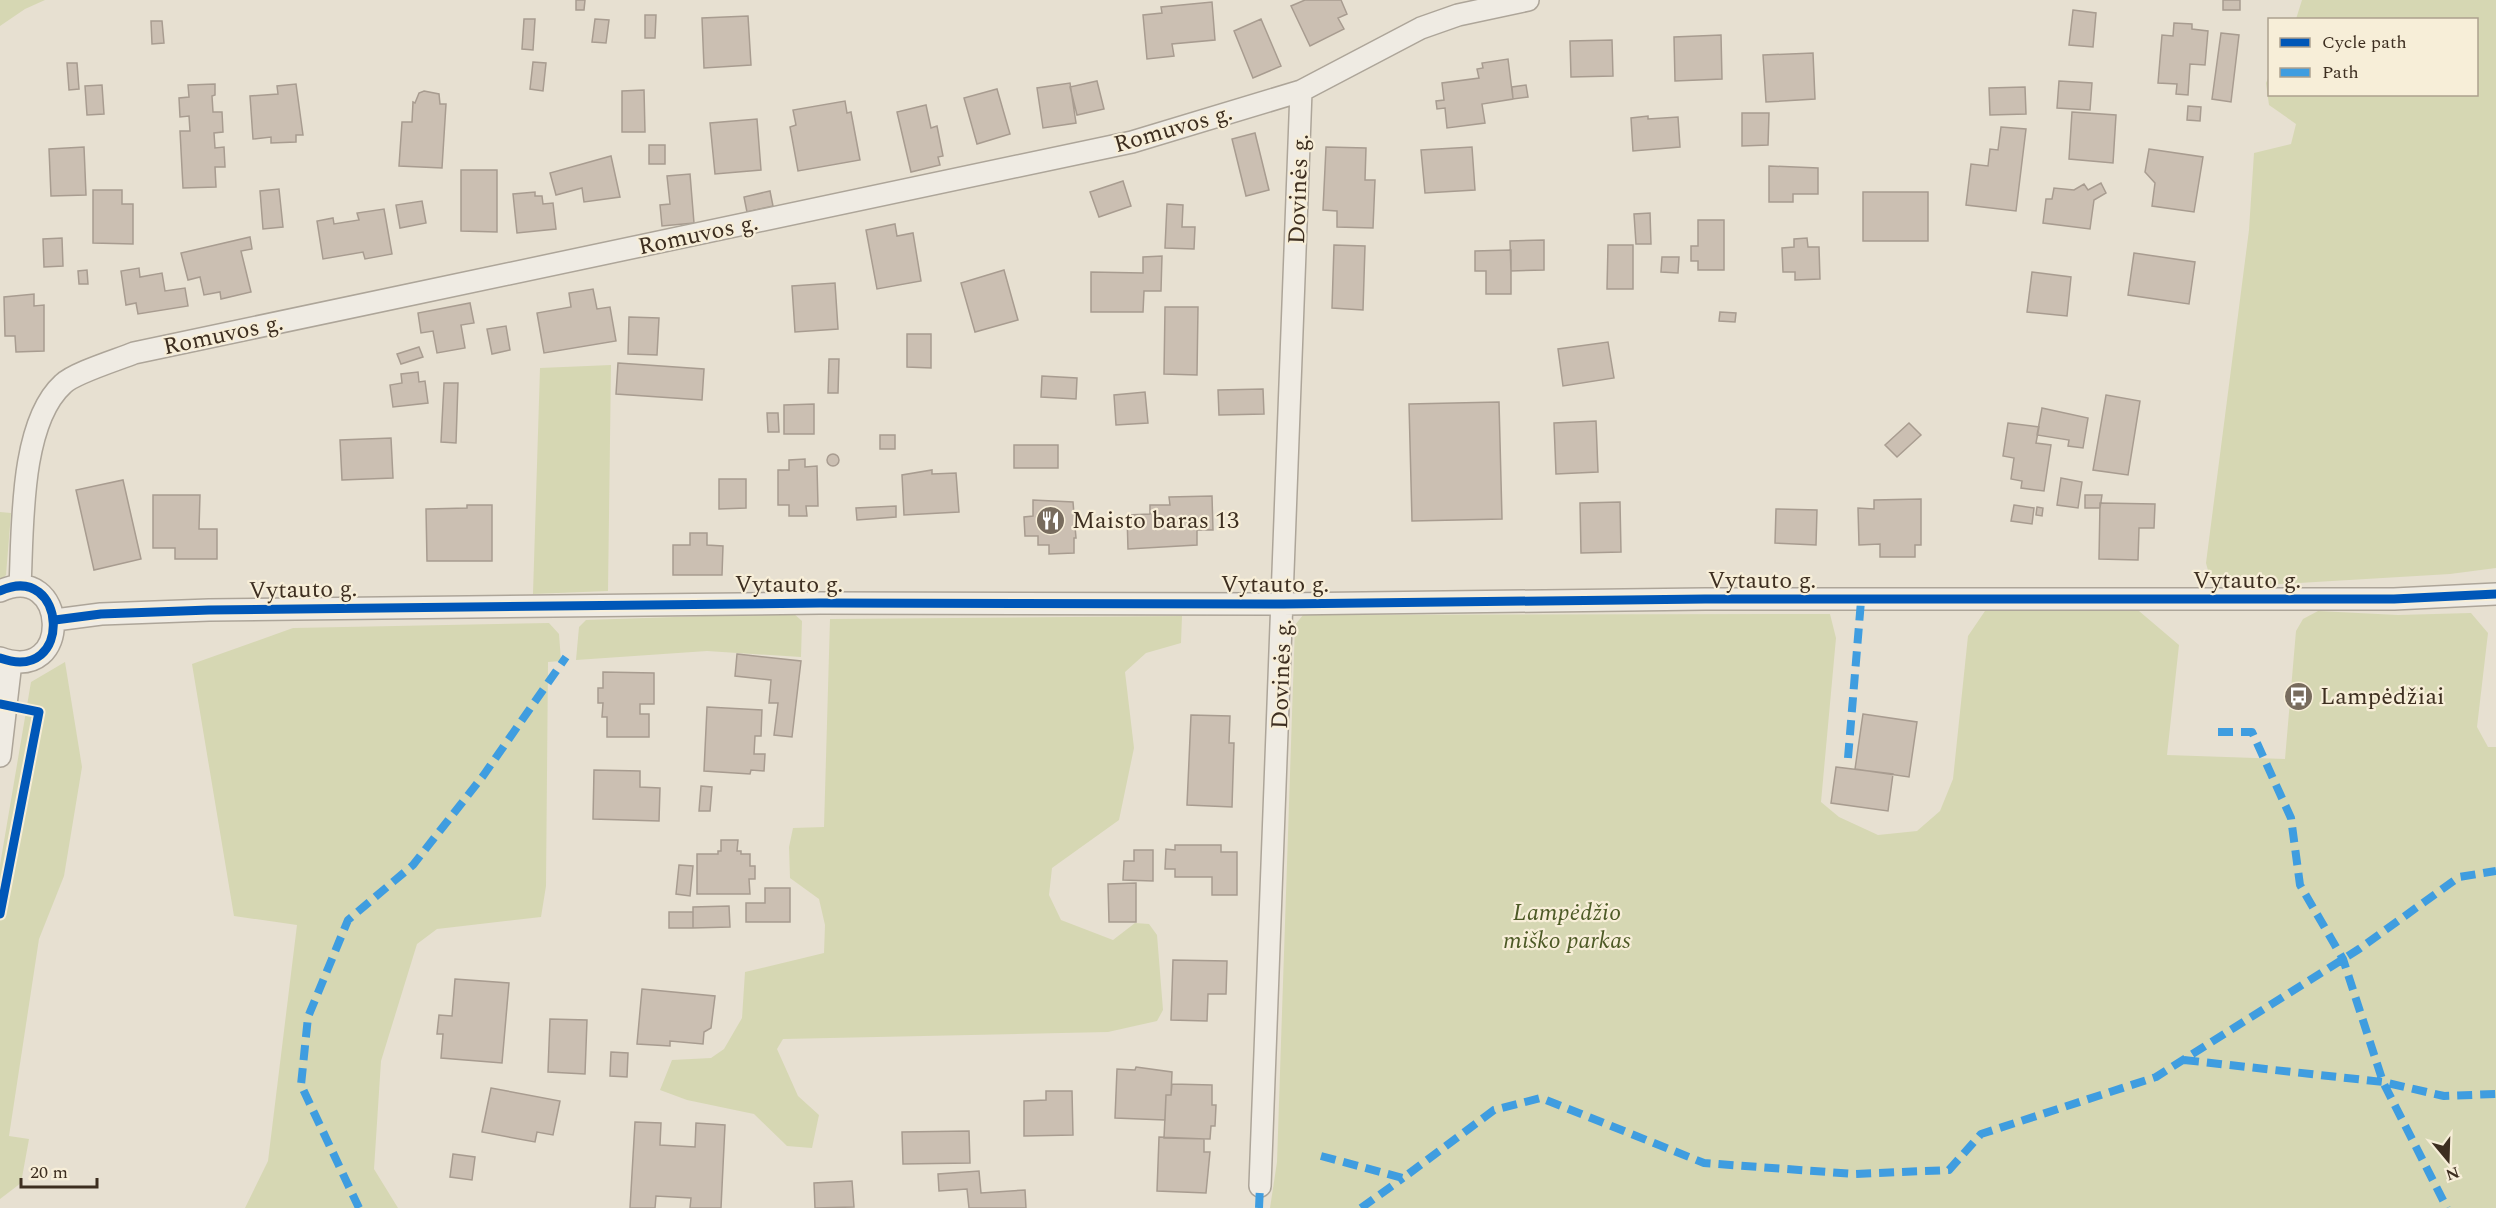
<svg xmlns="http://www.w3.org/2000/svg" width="2496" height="1208" font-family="Spectral,serif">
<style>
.green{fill:#d6d7b3}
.building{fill:#cbbfb2;stroke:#a89c90;stroke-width:1.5}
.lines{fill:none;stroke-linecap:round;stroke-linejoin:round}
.street-casing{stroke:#ada599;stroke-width:24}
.street{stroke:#efebe3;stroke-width:21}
.quiet{stroke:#3f9de0;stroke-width:8;stroke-dasharray:15 8;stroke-linecap:butt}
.cycleway-casing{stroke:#f7eed8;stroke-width:13}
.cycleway{stroke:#0057b8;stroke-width:9}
.labels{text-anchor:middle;stroke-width:4.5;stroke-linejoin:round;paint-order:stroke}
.street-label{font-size:24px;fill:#3d2e20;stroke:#f7eed8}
.poi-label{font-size:24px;fill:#3d2e20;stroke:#f7eed8;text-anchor:start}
.park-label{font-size:24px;font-style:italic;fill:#4d5a26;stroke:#f7eed8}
</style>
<rect width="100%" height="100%" fill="#e7e0d1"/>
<path class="green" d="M0,0h45l-20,9 -25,17z
M2302,0h194v568l-46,6 -202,12 -38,-8 -4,-15 43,-333 5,-77 37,-9 5,-20 -27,-19 -3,-22 3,-7 1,18h206v-74l-180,-1z
M611,365l-3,226 -75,3 7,-226z
M0,512l11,1 -5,62 -6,6z
M1985,611h154l40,34 -12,110 118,4 11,-128 7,-12 15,-8 80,4 73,-2 17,20 -11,94 11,20h8v461h-1226l7,-46 18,-537 8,-10 527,-1 6,24 -15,164 18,15 39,18 39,-4 23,-20 13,-32 15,-143z
M793,613l9,8 -1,36 -94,-6 -131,9 3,-33 7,-7z
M1182,616l-1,27 -35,10 -21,19 9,76 -15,72 -67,48 -3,27 12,25 52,20 22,-17 14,1 8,11 6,75 -6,11 -49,11 -325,7 -6,10 21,47 21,19 -7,33 -25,-2 -33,-32 -67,-14 -27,-10 12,-30 39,-2 13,-9 18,-31 3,-46 79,-19 1,-28 -6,-26 -29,-21 -1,-31 4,-19 31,-1 6,-208z
M549,623l10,11 2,27 -13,1 -2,224 -5,31 -104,12 -20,15 -36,117 -7,108 24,39h-153l23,-47 29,-236 -63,-9 -42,-252 101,-36z
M65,662l17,105 -18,109 -25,63 -30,197 20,3 -8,44 -21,16v-334l31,-183z"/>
<path class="building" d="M576,0h9l-1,10h-8z
M1305,0h36l6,14 -9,4 6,11 -34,17 -19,-40z
M2223,0h17v10h-17z
M1212,2l3,38 -43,4 2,12 -27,3 -4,-44 19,-2 -1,-6z
M2073,10l23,3 -3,34 -24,-2z
M645,15h11l-1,23h-10z
M748,16l3,49 -47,3 -2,-50z
M524,19h11l-2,31 -11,-1z
M595,19l14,1 -3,23 -14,-1z
M1261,19l20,47 -28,12 -19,-47z
M151,21h11l2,22 -12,1z
M2174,23l18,1v5l16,2 -3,34 -15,-1 -2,31 -12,-1 1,-10 -19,-1 4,-48 11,1z
M2221,33l18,2 -8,67 -19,-3z
M1721,35l1,44 -47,2 -1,-44z
M1612,40l1,36 -42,1 -1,-36z
M1813,53l2,46 -49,3 -3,-47z
M1508,59l5,40 -31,5 3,19 -38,5 -2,-20 -8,1 -1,-8 8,-1 -2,-17 37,-5 -2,-9 6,-1 -1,-5z
M533,62l13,1 -3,28 -13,-2z
M67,63h10l2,26 -10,1z
M1097,81l7,28 -27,6 -7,-28z
M2059,81l33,2 -2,27 -33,-2z
M1070,83l6,40 -33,5 -6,-40z
M215,84v11l-3,1 1,16h9l1,20 -9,1 1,15 9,-1 1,20h-10l1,20 -33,1 -3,-57h10l-1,-15 -9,1 -1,-19 10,-1 -1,-12z
M296,84l7,51h-7v7l-25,1v-6l-18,2 -3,-43 28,-2 -1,-8z
M102,85l2,29 -17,1 -2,-29z
M1526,85l2,12 -15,2 -1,-12z
M2025,87l1,27 -36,1 -1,-27z
M997,89l13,45 -33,10 -13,-46z
M644,90l1,42h-23v-41z
M424,91l15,3 1,10h6l-4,64 -43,-2 3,-44h10l1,-20 2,1 4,-10z
M845,101l2,12 4,-1 9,48 -62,11 -8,-44 6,-2 -3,-15z
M926,105l5,23 6,-2 6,30 -5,1 2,8 -29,7 -14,-60z
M2188,106l13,1 -1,14 -13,-1z
M2072,112l44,3 -3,48 -44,-4z
M1742,113h27l-1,32 -26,1z
M1648,116v3l30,-2 2,30 -47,4 -2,-33z
M757,119l4,51 -46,4 -5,-51z
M2001,127l25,2 -10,82 -50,-6 5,-41 17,2 2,-17 8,1z
M1255,133l14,57 -23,6 -14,-57z
M649,145h16v19h-16z
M84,147l2,48 -35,1 -2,-47z
M1326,147l40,1 -1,32h10l-2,48 -36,-1v-16l-14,-1z
M1472,147l3,43 -50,3 -4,-43z
M2149,149l54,8 -9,55 -42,-6 3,-23 -10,-11z
M611,156l9,41 -36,5 -2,-14 -26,7 -6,-22z
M1769,166l49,2v26h-25v8h-24z
M461,170h36v62l-36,-1z
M690,174l4,49 -32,3 -2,-21 10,-1 -3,-28z
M1123,181l8,25 -32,11 -9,-25z
M2101,183l5,10 -12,7 -4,29 -47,-6 3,-24h6l2,-11 20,2 10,-6 4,6z
M279,189l4,38 -20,2 -3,-38z
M93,190h29v14h11v40l-40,-1z
M770,191l3,15 -26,6 -3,-15z
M535,192v4h7l1,8 10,-1 3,26 -39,4 -4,-39z
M1863,192h65v49h-65z
M422,201l4,22 -26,5 -4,-23z
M1167,204l16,1 -1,22h13l-1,22 -29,-1z
M384,209l8,45 -27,5 -2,-7 -40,7 -6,-38 16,-3 1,6 25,-4 -2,-7z
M1650,213l1,31h-15l-2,-30z
M1698,220h26v50h-26v-9h-7v-15h7z
M895,224l2,12 16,-3 8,48 -44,8 -11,-59z
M250,237l2,12 -11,2 10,41 -30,7 -1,-7 -16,3 -4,-18 -12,3 -7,-27z
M62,238l1,28 -19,1 -1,-28z
M1807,238l1,9h11l1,32 -25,1v-8h-12l-1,-24 12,-1v-8z
M1544,240v30l-33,1 -1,-30z
M1334,245l31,1 -2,64 -31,-2z
M1608,245h25v44h-26z
M1511,250v44h-25v-23h-11v-20z
M2134,253l61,9 -6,42 -61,-9z
M1162,256l-1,35h-17l-1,21h-52v-40l52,1v-16z
M1662,257h17l-1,16 -17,-1z
M139,268l1,9 22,-4 3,18 20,-3 3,18 -50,8 -2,-11 -10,2 -5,-34z
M87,270l1,14h-9l-1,-13z
M1004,270l14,50 -43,12 -14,-49z
M2032,272l39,5 -4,39 -40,-4z
M835,283l3,46 -43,3 -3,-46z
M593,289l4,20 13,-2 6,34 -72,12 -7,-40 34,-6 -2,-14z
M34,294v12l10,-1v46l-28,1 -1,-16h-10l-1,-39z
M470,303l4,20 -13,2 4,23 -28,5 -4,-22 -12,2 -3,-20z
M1165,307h33l-1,68 -33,-1z
M1720,312l16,1 -1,9 -16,-1z
M629,317l30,1 -2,37 -29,-1z
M506,326l4,24 -18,4 -5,-25z
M907,334h24v34l-24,-1z
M1608,342l6,36 -51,8 -5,-37z
M419,347l4,10 -22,7 -4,-10z
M829,359h10l-1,34h-10z
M618,363l86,6 -2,31 -86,-6z
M418,372l1,10 6,-1 3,22 -35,4 -3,-22 12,-2 -1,-9z
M1042,376l35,2 -1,21 -35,-2z
M444,383h14l-2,60 -15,-1z
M1263,389l1,25 -45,1 -1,-25z
M1145,392l3,31 -32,2 -2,-30z
M2106,395l34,6 -12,74 -35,-5z
M1499,402l3,117 -90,2 -3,-117z
M814,404v30h-30v-29z
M2042,408l46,10 -5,30 -15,-2 1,-6 -32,-5z
M767,413h11l1,19h-11z
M1596,421l2,51 -42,2 -2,-51z
M1909,423l12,12 -24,22 -12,-12z
M2008,423l31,4 -3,16 15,2 -7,46 -23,-3 1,-7 -11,-2 3,-21 -11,-2z
M880,435h15v14h-15z
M391,438l2,40 -51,2 -2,-40z
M1014,445h44v23h-44z
M827 460a6 6 0 1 1 12 0a6 6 0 1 1-12 0Z
M805,459v8l12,-1 1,40h-12l1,10h-18v-11h-11v-35h11v-10z
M932,470v4l24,-1 3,39 -55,3 -2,-40z
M2061,478l21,4 -4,26 -21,-3z
M719,479h27v29l-27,1z
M123,480l18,79 -47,11 -18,-80z
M153,495h47l-1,34h18v30h-42v-11h-22z
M2085,495h17l-2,13h-15z
M1212,496l1,34h-16v15l-69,4 -1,-34 23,-1v-9h20l-1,-8z
M1921,499v46h-6v12h-35v-13l-21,1 -1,-37 16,1v-9z
M1033,500l40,2 3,36h-2v15l-25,1v-9h-11v-9h-13l-1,-19 9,-1z
M1620,502l1,50 -40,1 -1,-50z
M2100,503l55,1 -1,24h-15l-1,32 -39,-1z
M467,505h25v56h-65l-1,-52 41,-1z
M2014,505l20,3 -2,16 -21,-3z
M896,506v11l-39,3 -1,-12z
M2037,507l6,1 -1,8 -6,-1z
M1776,509l41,1 -1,35 -41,-2z
M690,533h17v12l16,1 -1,29h-49v-30h17z
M737,654l64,7 -9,76 -18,-2 4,-32h-9l2,-23 -36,-4z
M603,672l51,1v31h-14v10h9v23h-42v-20h-5l1,-14h-5v-15h5z
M707,707l55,3 -1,26h-6l-1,18h11l-1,17 -13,-1 -1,4 -46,-3z
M1863,714l54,8 -8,55 -54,-8z
M1191,715l39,1 -1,27h5l-2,64 -45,-2z
M1836,767l57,7 -5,37 -57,-8z
M594,770l46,1v16l20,1 -1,33 -66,-2z
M701,786l11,1 -2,24h-11z
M721,840h17l-1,11h4v3h9v12h5v13h-6l1,15h-53v-40h21v-3h3z
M1175,845h46v7h16v43h-25v-18h-37v-8h-10l1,-20 9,1z
M1134,850h19v31l-30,-1 1,-19h10z
M679,865l14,1 -3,30 -14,-2z
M1136,883v39h-27l-1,-38z
M765,888h25v34h-44v-19h19z
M729,906l1,21 -37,1v-21z
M669,912h24v16h-24z
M1173,960l54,1 -1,33h-18l-1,27 -36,-1z
M455,979l54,4 -7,80 -61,-5 2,-24h-6l2,-19 13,1z
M642,989l73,7 -4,32 -7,4 -1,12 -33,-3v5l-33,-2z
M550,1019l37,1 -2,54 -37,-2z
M611,1052l17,1 -1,24 -17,-1z
M1136,1067l36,5 -1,23h-5l-1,25 -50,-2 2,-49 18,1z
M1172,1084l40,1v20h4l-1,21h-4l-1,13 -46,-1 2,-43h5z
M491,1088l69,13 -7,34 -16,-3 -2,10 -53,-10z
M1046,1091h26l1,44 -49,1v-35l22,-1z
M635,1122l26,1 -1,22 35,2 1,-24 29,2 -4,83h-31l1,-10 -35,-2 -1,12h-25z
M969,1131l1,32 -67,1 -1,-32z
M1159,1137l45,2v13h6l-4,41 -49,-2z
M453,1154l22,3 -3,23 -22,-3z
M979,1171l2,22 44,-3 1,18h-57l-2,-19 -28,2 -1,-17z
M852,1181l2,26 -39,1 -1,-25z"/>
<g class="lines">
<defs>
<path id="street" d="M20,586c3,-55 -1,-162 43,-202 11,-11 54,-24 71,-31l998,-211 169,-51 120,-63 37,-13 70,-15
M0,591c67,-31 75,94 0,67
M55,620l46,-6 108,-4 611,-7 463,1 422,-5h689l102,-5
M0,756l11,-94
M1260,1186l41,-1095"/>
</defs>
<use href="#street" class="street-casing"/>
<use href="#street" class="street"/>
<path class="quiet" d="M2218,732h34l39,86 9,67 43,74 40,123 64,126
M1848,758l13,-157
M2184,1060l199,22 61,14 52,-2
M1321,1156l82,22 91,-68 47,-12 163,65 151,11 94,-4 32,-36 175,-57 203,-128 100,-72 37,-6
M359,1208l-58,-123 7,-68 40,-97 65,-55 70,-89 83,-119
M1259,1208l1,-22
M1361,1208l42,-30"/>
<defs>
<path id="cycleway" d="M0,591c67,-31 75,94 0,67
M55,620l46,-6 108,-4 611,-7 463,1 422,-5h689l102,-5
M0,704l39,8 -39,202"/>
</defs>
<use href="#cycleway" class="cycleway-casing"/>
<use href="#cycleway" class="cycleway"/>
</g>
<defs>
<symbol id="restaurant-disc" viewBox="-11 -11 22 22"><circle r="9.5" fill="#786c5e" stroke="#f7eed8"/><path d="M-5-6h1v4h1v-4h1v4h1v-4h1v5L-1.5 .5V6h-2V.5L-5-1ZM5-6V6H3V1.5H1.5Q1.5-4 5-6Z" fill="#fff"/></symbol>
<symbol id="bus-disc" viewBox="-11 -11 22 22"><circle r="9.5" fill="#786c5e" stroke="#f7eed8"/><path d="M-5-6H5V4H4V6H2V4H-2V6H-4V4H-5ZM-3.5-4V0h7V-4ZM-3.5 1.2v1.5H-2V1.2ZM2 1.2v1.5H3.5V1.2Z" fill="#fff"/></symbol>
</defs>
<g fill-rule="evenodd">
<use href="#restaurant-disc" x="1034" y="504" width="33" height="33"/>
<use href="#bus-disc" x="2282" y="680" width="33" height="33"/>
</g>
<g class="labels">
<g class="street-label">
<text transform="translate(1173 128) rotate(-16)" y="8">Romuvos g.</text>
<text transform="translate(1298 189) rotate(-88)" y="8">Dovinės g.</text>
<text transform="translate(698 234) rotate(-12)" y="8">Romuvos g.</text>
<text transform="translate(223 334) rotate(-12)" y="8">Romuvos g.</text>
<text x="1762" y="588">Vytauto g.</text>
<text x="2247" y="588">Vytauto g.</text>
<text x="789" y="592">Vytauto g.</text>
<text x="1275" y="592">Vytauto g.</text>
<text transform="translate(303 589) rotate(-1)" y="8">Vytauto g.</text>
<text transform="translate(1281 674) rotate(-88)" y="8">Dovinės g.</text>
</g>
<g class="poi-label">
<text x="1072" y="528">Maisto baras 13</text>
<text x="2320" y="704">Lampėdžiai</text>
</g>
<g class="park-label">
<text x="1567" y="920">Lampėdžio<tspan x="1567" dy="28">miško parkas</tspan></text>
</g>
</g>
<rect x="2268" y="18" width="210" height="78" fill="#f7eed8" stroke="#ada18e" stroke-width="1.5"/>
<rect x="2280" y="38" width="30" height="9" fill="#0057b8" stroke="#ada18e" stroke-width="1.5"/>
<text x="2322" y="48" font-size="18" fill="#3d2e20">Cycle path</text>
<rect x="2280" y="68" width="30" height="9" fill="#3f9de0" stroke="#ada18e" stroke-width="1.5"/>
<text x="2322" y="78" font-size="18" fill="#3d2e20">Path</text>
<g transform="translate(2448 1160) rotate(161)" stroke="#f7eed8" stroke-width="4.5" paint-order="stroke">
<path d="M0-4.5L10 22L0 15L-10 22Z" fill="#3d2e20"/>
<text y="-9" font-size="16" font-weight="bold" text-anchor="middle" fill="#3d2e20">N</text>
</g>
<path d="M21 1178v9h76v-9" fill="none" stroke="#3d2e20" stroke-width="3"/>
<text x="30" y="1178" font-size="18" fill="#3d2e20" stroke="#f7eed8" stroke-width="4.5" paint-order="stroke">20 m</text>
</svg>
